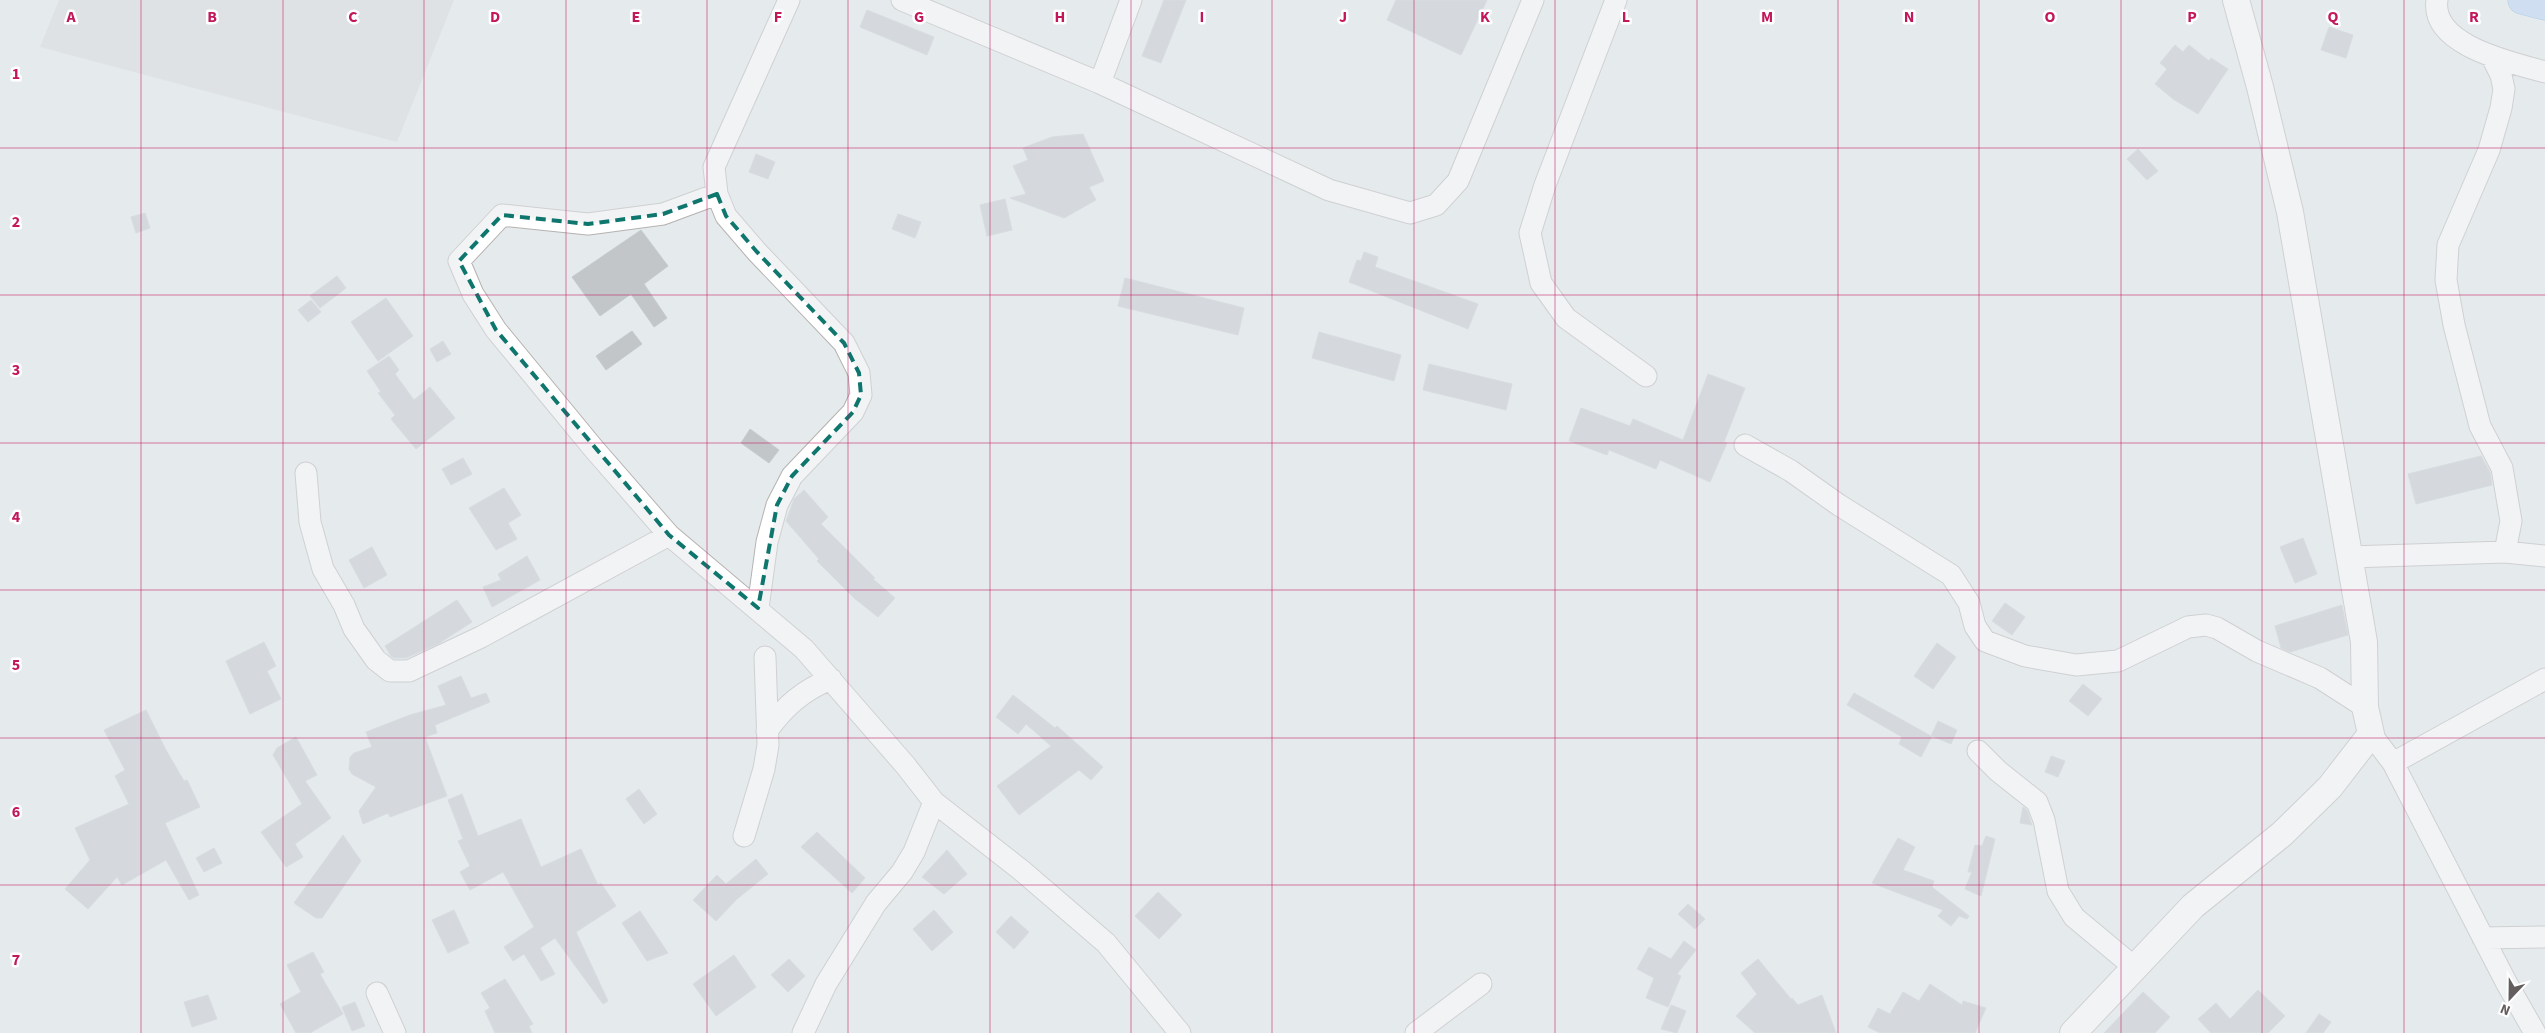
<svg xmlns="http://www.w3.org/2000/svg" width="2545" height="1033" font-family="'Source Sans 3',sans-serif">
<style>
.industrial{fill:#d7dadc}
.building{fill:#c2c6c9;stroke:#c4ccd1}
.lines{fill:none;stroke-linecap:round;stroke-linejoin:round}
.minor-casing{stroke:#b5b2b0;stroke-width:23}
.tertiary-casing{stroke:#b5b2b0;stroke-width:28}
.primary-casing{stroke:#6cb2df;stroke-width:29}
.minor{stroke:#fff;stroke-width:21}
.tertiary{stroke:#fff;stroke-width:26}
.primary{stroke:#b3d3f5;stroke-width:28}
.marked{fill:none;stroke:#0f766e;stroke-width:4;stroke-dasharray:10 6;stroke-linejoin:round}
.grid{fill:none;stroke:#c2185b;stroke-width:1;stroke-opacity:0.55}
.grid-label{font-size:16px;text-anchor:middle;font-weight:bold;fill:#c2185b;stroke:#fff;stroke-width:5;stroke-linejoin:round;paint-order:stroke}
</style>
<rect width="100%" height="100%" fill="#e5eaed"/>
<path class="industrial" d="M59,0h395l-57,142 -357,-95z"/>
<path class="building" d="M1164,0h22l-25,63 -19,-7z
M1396,0h91l-26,55 -74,-35z
M867,10l67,27 -7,18 -67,-28z
M2329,27l24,8 -7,23 -25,-8z
M2175,45l8,7 6,-7 20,16 2,-3 17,11 -30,45 -25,-15 -18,-15 12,-15 -7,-6z
M1083,134l21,47 -15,6 7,13 -32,18 -54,-20 16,-4 -13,-28 15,-6 -5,-12 29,-11z
M2138,149l20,22 -11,9 -20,-21z
M756,154l19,8 -7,17 -19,-7z
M1005,199l7,31 -25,6 -7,-31z
M145,213l5,15 -14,5 -5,-16z
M898,214l23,8 -6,16 -23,-9z
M641,230l27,36 -24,18 23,34 -13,9 -23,-33 -31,22 -28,-39z
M1364,252l14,5 -3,10 103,37 -10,25 -119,-47 8,-22 4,1z
M337,276l9,12 -26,20 -10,-12z
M1125,278l119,30 -6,27 -120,-29z
M386,298l27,38 -35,25 -27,-39z
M311,300l10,12 -13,10 -10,-12z
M632,331l10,13 -36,26 -10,-14z
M1319,332l82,23 -7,26 -82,-23z
M443,341l8,13 -14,8 -7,-13z
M389,356l10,14 -4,4 19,26 16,-13 25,31 -39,31 -25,-30 4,-4 -17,-22 3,-1 -14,-21z
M1429,364l83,20 -6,26 -83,-20z
M1708,374l37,14 -21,54 3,1 -17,39 -50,-22 -4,9 -47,-19 -2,5 -38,-14 12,-33 49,18 3,-7 50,21z
M750,429l29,21 -10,13 -28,-20z
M2481,456l9,16 2,13 -76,19 -8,-30z
M463,458l9,16 -21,11 -9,-16z
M504,488l17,27 -13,8 9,16 -21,11 -27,-42z
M804,490l24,27 -7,7 54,54 -2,1 22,19 -17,19 -24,-19 -37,-37 2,-2 -33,-38 8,-22z
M2303,538l14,36 -22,9 -15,-36z
M372,547l15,28 -23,13 -15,-28z
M527,556l13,24 -48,27 -9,-20 18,-7 -3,-6z
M457,600l15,22 -34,22 -32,14h-12l-3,-2 -6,-10z
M2005,603l20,14 -13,18 -20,-14z
M2342,605l6,30 -58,17 -9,-4 -6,-22z
M264,642l12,24 -9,5 14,28 -31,15 -24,-53z
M1937,643l19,14 -23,32 -19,-13z
M461,676l10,22 15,-5 4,9 -55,23 2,8 -12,4 22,59 -57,21 -2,-4 -25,11 -4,-13 17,-24 -24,-13 -3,-5 1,-12 4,-4 18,-6 -6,-15 44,-17 36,-10 -8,-19z
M2083,684l19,15 -14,17 -19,-15z
M1854,693l77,43 7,-15 19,9 -6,14 -19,-8 -11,21 -22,-13 3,-7 -55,-32z
M1013,695l42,33 2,-2 46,41 -12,13 -12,-10 -60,45 -22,-29 54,-40 -25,-22 -8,10 -22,-17z
M146,710l20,40 18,31 3,-1 13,27 -35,16 34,72 -10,5 -23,-40 -44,25 -5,-8 -29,32 -23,-20 25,-29 -15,-32 54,-24 -14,-28 10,-6 -21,-40z
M296,737l21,38 -12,6 26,37 -36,26 8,13 -17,10 -25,-35 41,-28 -29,-49 4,-7z
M2051,756l14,5 -7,16 -13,-5z
M639,789l18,25 -13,10 -18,-25z
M462,794l16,42 43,-17 20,48 40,-18 17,36 3,-2 15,23 -40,26 32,69 -5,3 -48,-66 -15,10 15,26 -14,7 -17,-27 -11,7 -9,-14 30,-20 -31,-55 -33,18 -10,-18 10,-6 -12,-25 5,-2 -15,-39z
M2023,807l4,3 5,15 -12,-2z
M817,832l48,46 -13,15 -51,-46z
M343,835l18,26 -39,57h-6l-22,-15z
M1986,836l9,3 -14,57 -16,-7 7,-17h-4l7,-27 7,1z
M1898,838l17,9 -12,23 31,11 -2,6 37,29 -2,3 -8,-3 -8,10 -13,-10 5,-6 -71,-27z
M214,848l8,15 -18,9 -8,-14z
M947,850l20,24 -23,20 -22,-17z
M756,859l12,15 -31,25 -21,22 -23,-21 24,-25 9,9z
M1158,892l24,23 -23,24 -24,-23z
M1688,904l17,15 -10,10 -17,-15z
M454,910l15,33 -21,10 -16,-33z
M934,910l19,22 -21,19 -19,-22z
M640,911l28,42 -21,8 -25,-38z
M1011,916l18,16 -15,17 -18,-17z
M1684,941l12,9 -19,24 4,2 -13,31 -22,-9 8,-20 -17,-9 12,-22 22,12z
M313,952l11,20 -4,2 23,40 -33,19h-14l-16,-29 21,-12 -14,-27z
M734,955l22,32 -40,29 -23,-32z
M789,959l16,17 -17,16 -17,-17z
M1758,959l33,40 1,-1 6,7 24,-10 14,38h-81l-19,-17 21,-22 -16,-21z
M505,979l28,45 -4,2 3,7h-37l-10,-22 5,-3 -9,-15z
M1930,984l32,21 1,-4 23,7 -11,25h-95l-12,-6 10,-19 12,6 13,-22 16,9z
M2258,990l27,26 -17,17h-57l-13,-14 18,-16 14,16z
M2143,992l27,25 -15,16h-51z
M208,995l9,24 -25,8 -8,-25z
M355,1002l10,24 -13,5 -10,-24z
M1671,1005l15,6 -9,22 -16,-4z
M2319,1014l12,8 -8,11h-17z"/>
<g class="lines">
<defs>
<path id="minor" d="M902,0l198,83 31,-83
M1616,0l-71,185 -15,48 11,50 25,35 80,58
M2437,0c-7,46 77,63 108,72
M2492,57l9,18 3,14 -3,19 -12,42 -41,95 -2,35 8,45 26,101 22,42 9,53 -6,31
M1100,83l229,107 81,23 26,-8 22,-24 75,-181
M717,194l-54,20 -75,10 -86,-9 -43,46 14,33 23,36 98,119 75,86 135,114 102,117 28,36 87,68 85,73 74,90
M1745,445l46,26 48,34 112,70 18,28 6,23 10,15 40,15 51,9 42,-4 70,-34 18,-2 11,3 40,23 63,27 45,29
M306,473l4,49 13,47 21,36 10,24 22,31 14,11h19l72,-34 188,-102
M2349,557l156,-5 40,4
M758,608l9,-66 10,-37 15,-29 61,-64 8,-17 -2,-22 -15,-30 -87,-91 -31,-36 -9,-22 -3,-27 75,-167
M767,731c17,-24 36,-41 64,-52
M2371,734l22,29 113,219 29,51
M1978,751l20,20 39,31 7,18 14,71 16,26 60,50
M2393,763l152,-84
M744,836l20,-67 4,-24 -3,-88
M2483,938l62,-1
M377,993l18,40
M803,1033l23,-49 50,-81 26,-31 12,-20 20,-50
M1416,1033l65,-49"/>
<path id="tertiary" d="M2073,1033l120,-127 89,-72 48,-47 41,-53 -6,-27 -1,-65 -74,-430 -30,-125 -24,-87"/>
<path id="primary" d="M2522,0l23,6"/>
</defs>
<use href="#minor" class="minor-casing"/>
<use href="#tertiary" class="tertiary-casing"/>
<use href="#primary" class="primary-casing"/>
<use href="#minor" class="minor"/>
<use href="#tertiary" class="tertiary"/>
<use href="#primary" class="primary"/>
</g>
<path d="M0 0H2545V1033H0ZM717,194l9,22 31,36 87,91 15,30 2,22 -8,17 -61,64 -15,29 -19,103 -89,-73 -173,-205 -37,-69 43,-46 86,9 75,-10z" fill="#e5eaed" fill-opacity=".55" fill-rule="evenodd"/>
<path class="marked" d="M717,194l9,22 31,36 87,91 15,30 2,22 -8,17 -61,64 -15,29 -19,103 -89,-73 -173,-205 -37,-69 43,-46 86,9 75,-10z"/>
<path class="grid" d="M141,0v1033M283,0v1033M424,0v1033M566,0v1033M707,0v1033M848,0v1033M990,0v1033M1131,0v1033M1272,0v1033M1414,0v1033M1555,0v1033M1697,0v1033M1838,0v1033M1979,0v1033M2121,0v1033M2262,0v1033M2404,0v1033M0,148h2545M0,295h2545M0,443h2545M0,590h2545M0,738h2545M0,885h2545"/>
<g class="grid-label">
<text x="71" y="22">A</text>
<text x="212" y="22">B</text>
<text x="353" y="22">C</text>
<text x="495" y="22">D</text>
<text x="636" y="22">E</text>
<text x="778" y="22">F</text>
<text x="919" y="22">G</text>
<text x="1060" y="22">H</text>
<text x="1202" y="22">I</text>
<text x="1343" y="22">J</text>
<text x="1485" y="22">K</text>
<text x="1626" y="22">L</text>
<text x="1767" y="22">M</text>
<text x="1909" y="22">N</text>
<text x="2050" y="22">O</text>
<text x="2192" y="22">P</text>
<text x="2333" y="22">Q</text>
<text x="2474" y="22">R</text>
<text x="16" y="79">1</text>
<text x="16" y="227">2</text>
<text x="16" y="375">3</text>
<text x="16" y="522">4</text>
<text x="16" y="670">5</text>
<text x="16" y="817">6</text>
<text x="16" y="965">7</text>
</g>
<g transform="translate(2510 998) rotate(202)" stroke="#ffffff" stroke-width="4" paint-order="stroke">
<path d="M0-4L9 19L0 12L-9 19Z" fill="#635e5d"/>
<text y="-8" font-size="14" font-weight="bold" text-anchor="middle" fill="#635e5d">N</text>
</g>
</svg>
